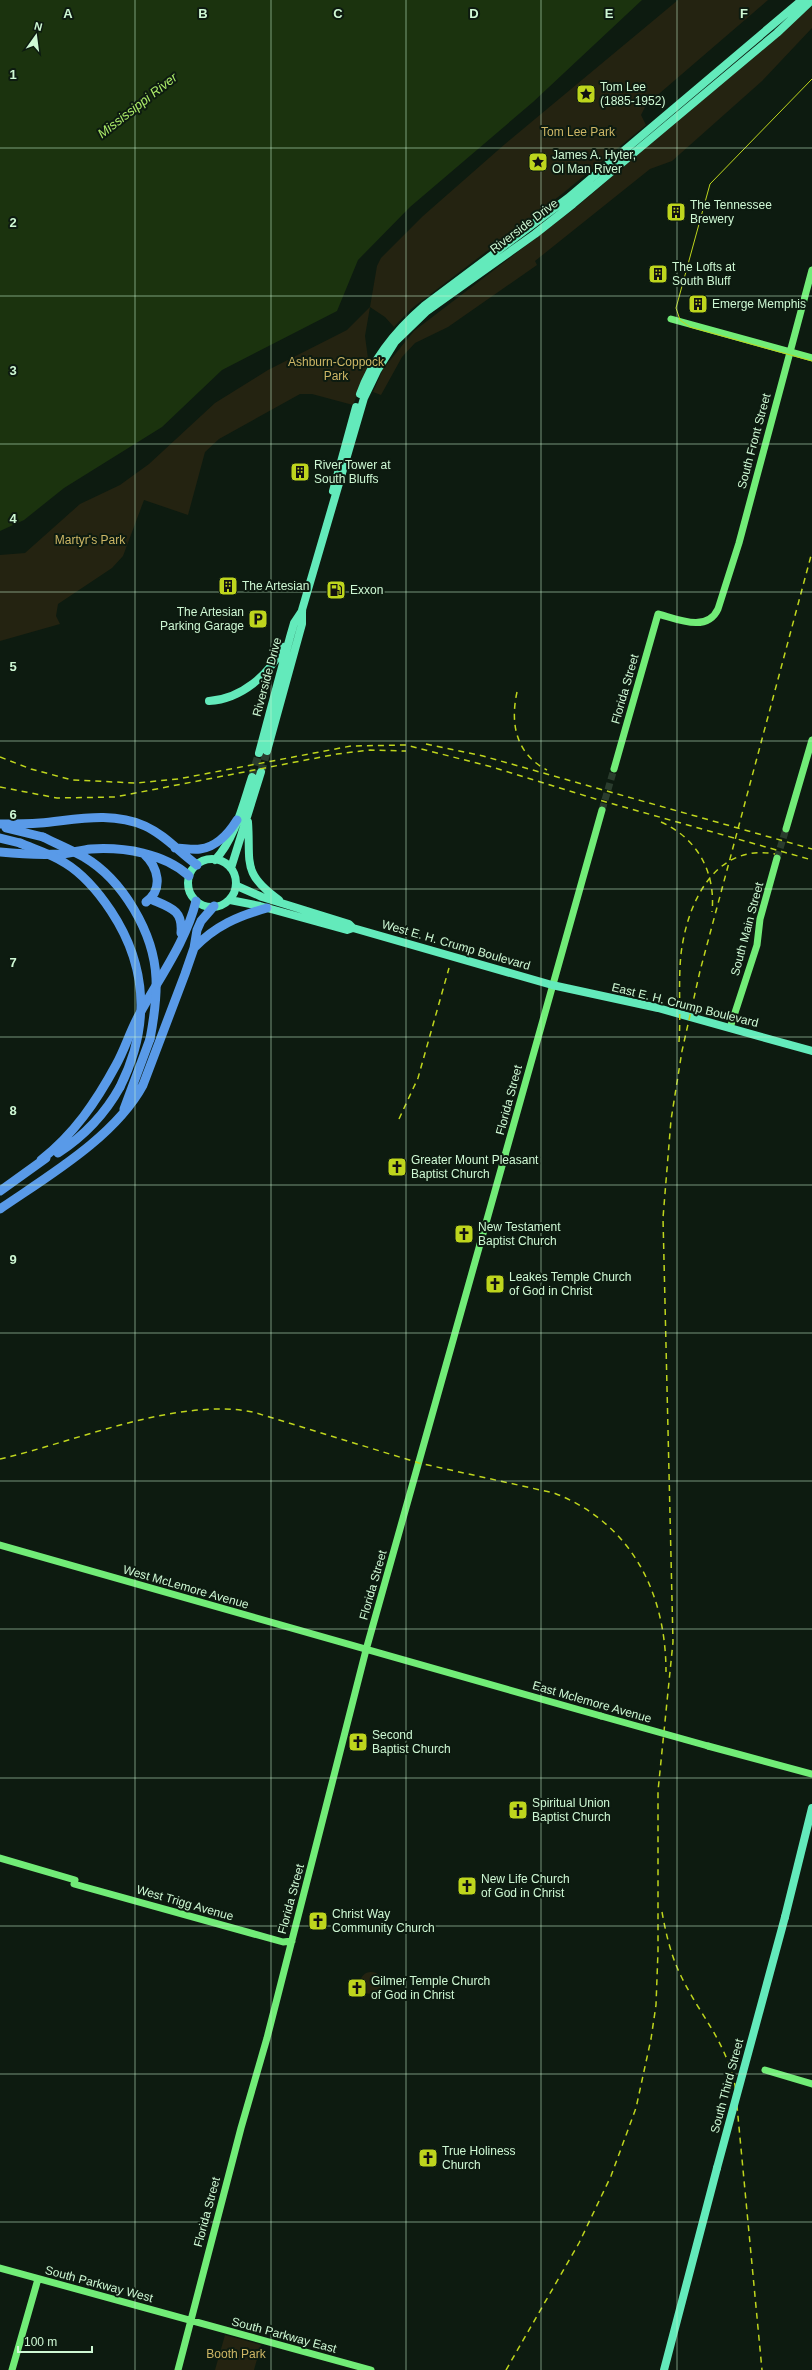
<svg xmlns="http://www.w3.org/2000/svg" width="812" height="2370" font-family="Arial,sans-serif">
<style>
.green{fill:#242311}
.water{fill:#1b330e}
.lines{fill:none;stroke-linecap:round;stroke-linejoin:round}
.secondary-tunnel{stroke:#2a3c2d;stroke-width:7;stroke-dasharray:7 3.5;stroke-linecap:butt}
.primary-tunnel{stroke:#2a3c2d;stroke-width:8;stroke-dasharray:8 4;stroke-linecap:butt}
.secondary{stroke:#71ec77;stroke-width:7}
.primary{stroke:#63eabb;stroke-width:8}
.highway{stroke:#599ae8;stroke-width:9}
.tram{stroke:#bed51d;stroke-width:1}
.rail{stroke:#bed51d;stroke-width:1.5;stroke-dasharray:6 5;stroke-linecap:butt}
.secondary-bridge{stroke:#71ec77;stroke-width:7}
.primary-bridge{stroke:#63eabb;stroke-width:8}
.highway-bridge{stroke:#599ae8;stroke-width:9}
.grid{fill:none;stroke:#cef8d4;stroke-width:1;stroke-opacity:0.55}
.labels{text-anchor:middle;stroke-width:4;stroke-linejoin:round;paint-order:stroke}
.poi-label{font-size:12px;fill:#cef8d4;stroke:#0d1b10;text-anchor:start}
.park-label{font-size:12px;fill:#cdb665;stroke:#0d1b10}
.street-label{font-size:12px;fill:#cef8d4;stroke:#0d1b10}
.water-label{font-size:13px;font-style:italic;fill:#aceb69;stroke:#0d1b10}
.grid-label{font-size:13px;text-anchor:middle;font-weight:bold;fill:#cef8d4;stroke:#0d1b10;stroke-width:4;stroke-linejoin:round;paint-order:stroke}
</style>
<rect width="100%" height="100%" fill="#0d1b10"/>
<path class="green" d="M678,0h90l-122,105 -5,10 5,10 -84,69 -151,115 -17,18 -9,-10 -15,-10 -5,29 4,30 -16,39 -41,-11h-12l-81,45 -14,13 -17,63 -44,-15 -21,56 -11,12 -54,36 -2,12 4,8 -60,17v-86l25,-2 55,-49 40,-19 29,-21 66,-61 53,-33 79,-40 23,-23 7,-41 4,-8 42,-42 82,-72z
M812,6v22l-50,53 -90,80 -22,8 -115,92 2,4 -89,62 -33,16 -13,14 -21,38 -8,-3 10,-23 31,-38 160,-122z
M360 1983a11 11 0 1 1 22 0a11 11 0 1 1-22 0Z
M225,2335l36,10 -7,25h-39z"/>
<path class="water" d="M0,0h642l-109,102 -123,105 -52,53 -21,51 -115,59 -60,57 -98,61 -40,32 -24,11z"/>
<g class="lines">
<path class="secondary-tunnel" d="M602,810l12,-41
M777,858l9,-29"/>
<path class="primary-tunnel" d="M261,772l6,-21
M252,777l7,-24"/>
<path class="secondary" d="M671,319l141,39
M614,769l44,-155c19,5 49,19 60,-5l21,-66 73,-273
M786,829l26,-89
M730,1028l27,-83 3,-26 17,-61
M0,1545l601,171
M708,1746l104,28
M0,1858l75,22
M74,1884l209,58 9,-1
M765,2070l47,14
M0,2268l371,102
M12,2370l26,-91
M178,2370l63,-242 26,-90 99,-388 236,-840"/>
<path class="primary" d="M360,394c13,-36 35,-63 64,-88l144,-108 234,-198
M333,491l23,-84
M209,701c33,-2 59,-26 75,-54
M267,751l35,-127v-14l62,-212 13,-27 18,-29 32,-31 108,-77 38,-30 204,-171 35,-33
M259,753l31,-116 4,-14 8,-12
M248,822c3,40 -7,51 31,78
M188 883a24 24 0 1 1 48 0a24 24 0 1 1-48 0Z
M215,860c20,-21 28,-56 37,-83
M231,868l30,-96
M237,886l25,11 87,27 4,4 199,57 106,23 154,43
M230,900l30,6 87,24 6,-2
M785,1917l27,-109
M664,2370l53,-202"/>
<path class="highway" d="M0,824c13,0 27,0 40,-1 35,-3 71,-12 105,3 20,9 34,26 52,39
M6,828l37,9
M0,838l20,5
M175,848c8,0 17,2 25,1 16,-2 29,-16 37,-29
M0,852c20,2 41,3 61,2 10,-1 20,-4 30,-5 33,-2 73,4 98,27
M144,854c14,13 20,35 2,48
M153,900c19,8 30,11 28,33
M194,948c21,-22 44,-32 73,-40
M124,1109l26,-70
M58,1153c26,-17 47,-39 62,-66
M41,1160c33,-26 55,-58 75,-95 9,-16 14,-34 23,-50 20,-37 47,-73 57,-114
M0,1191l46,-33
M0,1209c48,-33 115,-72 143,-124l42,-111 9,-26 3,-18 4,-9 13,-15"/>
<path class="tram" d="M812,79l-102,105 -34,124 4,12 10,7 122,34"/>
<path class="rail" d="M517,692c-7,32 -1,62 30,78
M426,744l57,12 329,93
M0,757l31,12 41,11 64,3 42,-4 173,-33 55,-1 86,22 107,33 213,60
M0,787l57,11 58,-1 222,-43 33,-4 36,1
M661,822c36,16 55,50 51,90
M679,1042c2,-29 -1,-59 2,-88 6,-50 33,-111 94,-100
M399,1119l19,-41 31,-110
M0,1459c75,-17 177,-62 253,-47l166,51 135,30c77,30 112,99 112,179
M662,1912c4,22 9,44 19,64 20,41 43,62 54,109l27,285
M506,2370l73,-127 32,-67 25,-68 15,-69 5,-34 2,-54v-160l15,-149 -10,-424 8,-98 11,-69 18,-80 112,-419"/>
<path class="secondary-bridge" d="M601,1716l107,30"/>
<path class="primary-bridge" d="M717,2168l68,-251"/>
<path class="highway-bridge" d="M43,837c14,7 28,13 41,20 39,23 70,76 72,121 1,20 -2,40 -6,61
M20,843c14,6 31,11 45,20 18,11 34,30 46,48 37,56 39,116 9,176"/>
</g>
<path class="grid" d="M135,0v2370M271,0v2370M406,0v2370M541,0v2370M677,0v2370M0,148h812M0,296h812M0,444h812M0,592h812M0,741h812M0,889h812M0,1037h812M0,1185h812M0,1333h812M0,1481h812M0,1629h812M0,1778h812M0,1926h812M0,2074h812M0,2222h812"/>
<defs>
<symbol id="sight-square" viewBox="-11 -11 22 22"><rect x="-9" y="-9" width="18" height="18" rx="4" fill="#bed51d" stroke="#0d1b10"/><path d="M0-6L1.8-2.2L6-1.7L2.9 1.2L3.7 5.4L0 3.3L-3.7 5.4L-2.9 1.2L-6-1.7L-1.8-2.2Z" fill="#111"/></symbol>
<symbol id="building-square" viewBox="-11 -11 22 22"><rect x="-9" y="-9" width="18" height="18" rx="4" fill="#bed51d" stroke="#0d1b10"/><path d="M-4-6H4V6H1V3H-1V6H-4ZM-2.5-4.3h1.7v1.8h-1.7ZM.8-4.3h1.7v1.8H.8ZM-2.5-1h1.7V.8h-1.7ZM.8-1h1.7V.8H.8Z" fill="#111"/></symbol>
<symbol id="fuel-square" viewBox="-11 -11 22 22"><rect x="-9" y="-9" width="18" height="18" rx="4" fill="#bed51d" stroke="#0d1b10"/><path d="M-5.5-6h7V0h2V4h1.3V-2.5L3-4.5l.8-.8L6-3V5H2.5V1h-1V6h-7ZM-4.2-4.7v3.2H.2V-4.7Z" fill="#111"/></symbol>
<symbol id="parking-square" viewBox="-11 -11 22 22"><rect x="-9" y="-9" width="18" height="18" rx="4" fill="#bed51d" stroke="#0d1b10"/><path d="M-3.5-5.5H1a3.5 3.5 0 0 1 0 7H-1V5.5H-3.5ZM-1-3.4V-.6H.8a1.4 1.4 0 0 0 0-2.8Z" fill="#111"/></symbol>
<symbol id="church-square" viewBox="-11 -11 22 22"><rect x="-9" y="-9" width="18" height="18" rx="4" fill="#bed51d" stroke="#0d1b10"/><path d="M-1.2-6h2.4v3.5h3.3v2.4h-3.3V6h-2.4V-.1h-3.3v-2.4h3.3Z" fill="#111"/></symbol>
</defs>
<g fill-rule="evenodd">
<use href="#sight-square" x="575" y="83" width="22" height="22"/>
<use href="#sight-square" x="527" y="151" width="22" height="22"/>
<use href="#building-square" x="665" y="201" width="22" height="22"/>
<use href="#building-square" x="647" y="263" width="22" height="22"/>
<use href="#building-square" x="687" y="293" width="22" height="22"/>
<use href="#building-square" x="289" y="461" width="22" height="22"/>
<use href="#building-square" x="217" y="575" width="22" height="22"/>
<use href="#fuel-square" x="325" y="579" width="22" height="22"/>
<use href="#parking-square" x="247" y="608" width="22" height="22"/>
<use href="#church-square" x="386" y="1156" width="22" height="22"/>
<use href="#church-square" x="453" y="1223" width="22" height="22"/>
<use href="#church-square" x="484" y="1273" width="22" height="22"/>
<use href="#church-square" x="347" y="1731" width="22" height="22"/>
<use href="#church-square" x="507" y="1799" width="22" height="22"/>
<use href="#church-square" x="456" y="1875" width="22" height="22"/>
<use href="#church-square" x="307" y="1910" width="22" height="22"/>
<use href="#church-square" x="346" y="1977" width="22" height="22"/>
<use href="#church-square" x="417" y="2147" width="22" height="22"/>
</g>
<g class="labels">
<g class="poi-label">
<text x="600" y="91">Tom Lee<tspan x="600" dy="14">(1885-1952)</tspan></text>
<text x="552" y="159">James A. Hyter,<tspan x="552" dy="14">Ol Man River</tspan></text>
<text x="690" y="209">The Tennessee<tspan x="690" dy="14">Brewery</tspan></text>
<text x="672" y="271">The Lofts at<tspan x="672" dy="14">South Bluff</tspan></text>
<text x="712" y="308">Emerge Memphis</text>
<text x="314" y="469">River Tower at<tspan x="314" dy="14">South Bluffs</tspan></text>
<text x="242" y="590">The Artesian</text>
<text x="350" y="594">Exxon</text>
<text x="244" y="616" text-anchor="end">The Artesian<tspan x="244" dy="14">Parking Garage</tspan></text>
<text x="411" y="1164">Greater Mount Pleasant<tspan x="411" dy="14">Baptist Church</tspan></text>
<text x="478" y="1231">New Testament<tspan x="478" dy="14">Baptist Church</tspan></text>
<text x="509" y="1281">Leakes Temple Church<tspan x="509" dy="14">of God in Christ</tspan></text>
<text x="372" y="1739">Second<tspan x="372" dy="14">Baptist Church</tspan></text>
<text x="532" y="1807">Spiritual Union<tspan x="532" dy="14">Baptist Church</tspan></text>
<text x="481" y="1883">New Life Church<tspan x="481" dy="14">of God in Christ</tspan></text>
<text x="332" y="1918">Christ Way<tspan x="332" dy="14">Community Church</tspan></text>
<text x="371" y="1985">Gilmer Temple Church<tspan x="371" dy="14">of God in Christ</tspan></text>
<text x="442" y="2155">True Holiness<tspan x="442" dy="14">Church</tspan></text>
</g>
<g class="park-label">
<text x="578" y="136">Tom Lee Park</text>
<text x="336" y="366">Ashburn-Coppock<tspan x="336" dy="14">Park</tspan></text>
<text x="90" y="544">Martyr's Park</text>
<text x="236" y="2358">Booth Park</text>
</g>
<g class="street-label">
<text transform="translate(524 226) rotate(-37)" y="4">Riverside Drive</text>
<text transform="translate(754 441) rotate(-75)" y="4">South Front Street</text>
<text transform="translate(267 677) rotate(-75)" y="4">Riverside Drive</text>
<text transform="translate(625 689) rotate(-74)" y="4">Florida Street</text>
<text transform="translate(747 929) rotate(-75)" y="4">South Main Street</text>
<text transform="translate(456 945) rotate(16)" y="4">West E. H. Crump Boulevard</text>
<text transform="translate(685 1005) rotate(14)" y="4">East E. H. Crump Boulevard</text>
<text transform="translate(509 1100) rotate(-75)" y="4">Florida Street</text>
<text transform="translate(373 1585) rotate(-74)" y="4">Florida Street</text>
<text transform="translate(186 1587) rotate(16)" y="4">West McLemore Avenue</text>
<text transform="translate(592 1702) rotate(16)" y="4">East Mclemore Avenue</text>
<text transform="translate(291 1899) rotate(-75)" y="4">Florida Street</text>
<text transform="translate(185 1903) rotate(16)" y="4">West Trigg Avenue</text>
<text transform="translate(727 2086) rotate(-75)" y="4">South Third Street</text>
<text transform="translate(207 2212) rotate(-75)" y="4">Florida Street</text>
<text transform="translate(99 2284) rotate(15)" y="4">South Parkway West</text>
<text transform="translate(284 2335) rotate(15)" y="4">South Parkway East</text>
</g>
<g class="water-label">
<text transform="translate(137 105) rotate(-38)" y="5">Mississippi River</text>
</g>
</g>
<g class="grid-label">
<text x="68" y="18">A</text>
<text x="203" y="18">B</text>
<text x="338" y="18">C</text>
<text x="474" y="18">D</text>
<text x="609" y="18">E</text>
<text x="744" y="18">F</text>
<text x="13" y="79">1</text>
<text x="13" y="227">2</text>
<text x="13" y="375">3</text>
<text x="13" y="523">4</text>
<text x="13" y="671">5</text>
<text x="13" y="819">6</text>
<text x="13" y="967">7</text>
<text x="13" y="1115">8</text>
<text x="13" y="1264">9</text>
</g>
<g transform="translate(36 36) rotate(14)" stroke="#0d1b10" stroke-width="3" paint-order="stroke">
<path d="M0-3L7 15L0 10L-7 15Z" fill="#cef8d4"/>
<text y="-6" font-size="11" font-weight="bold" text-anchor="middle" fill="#cef8d4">N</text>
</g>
<path d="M18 2346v6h74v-6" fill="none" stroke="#cef8d4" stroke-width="2"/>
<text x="24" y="2346" font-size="12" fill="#cef8d4" stroke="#0d1b10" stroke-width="3" paint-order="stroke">100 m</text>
</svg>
